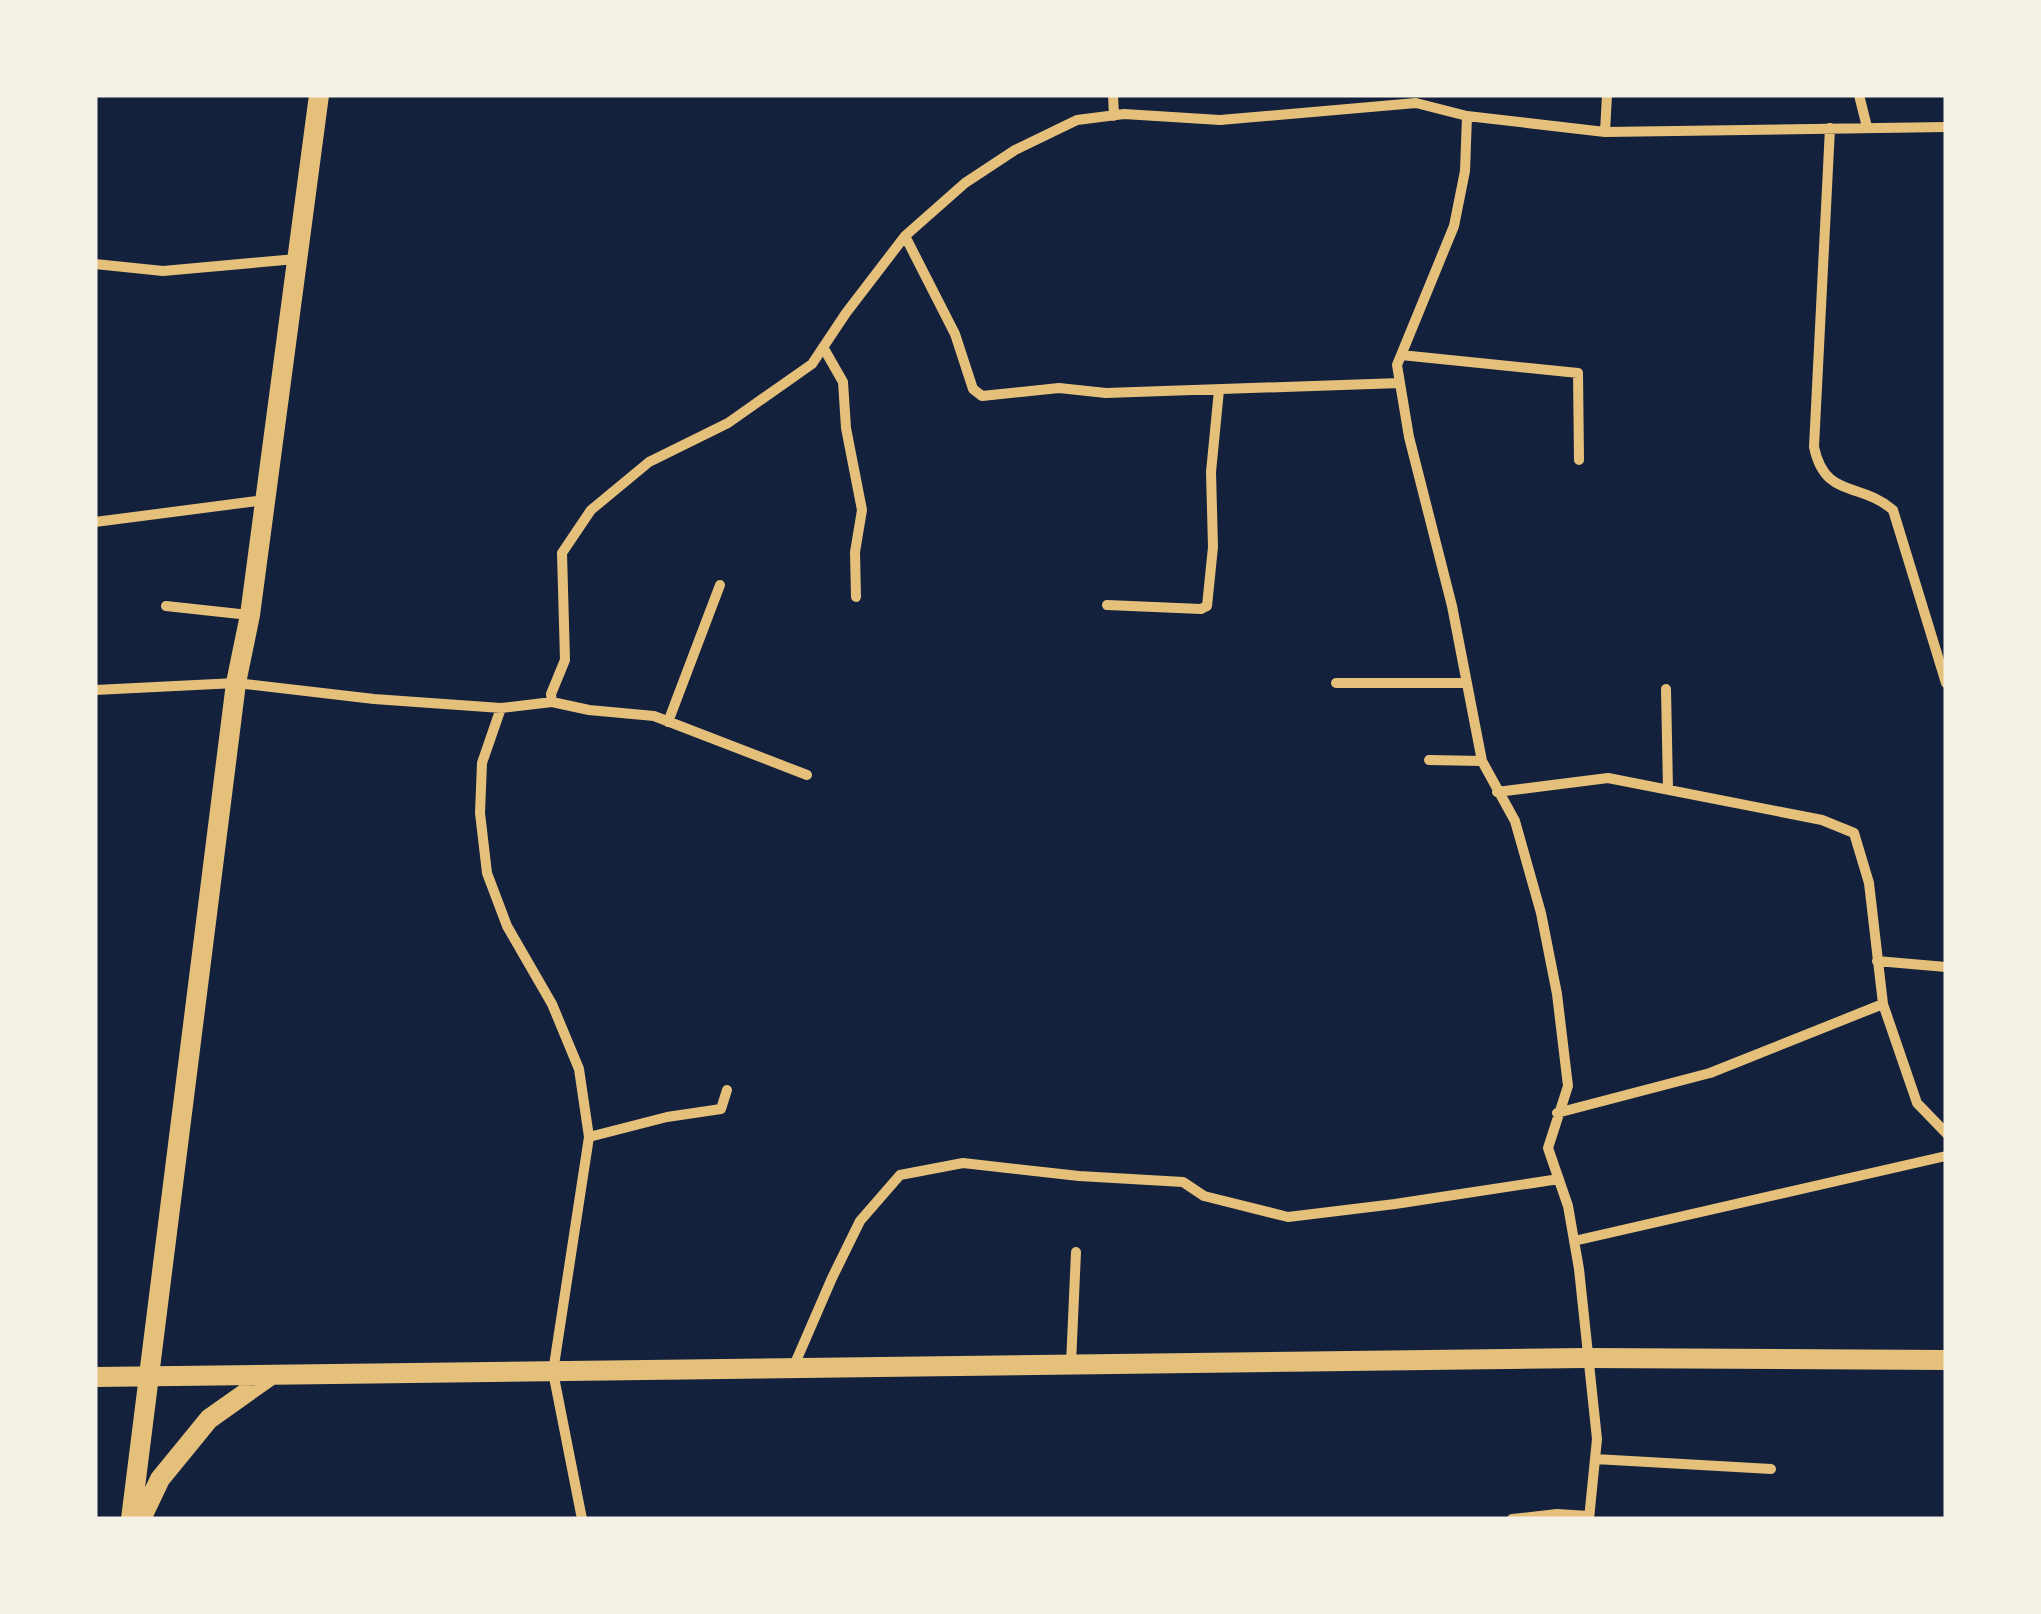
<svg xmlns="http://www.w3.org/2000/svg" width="2041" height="1614" font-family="'Source Sans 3',sans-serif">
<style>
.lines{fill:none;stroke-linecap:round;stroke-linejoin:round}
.minor{stroke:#e5c07b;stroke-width:10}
.secondary{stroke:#e5c07b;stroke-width:20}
</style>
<rect width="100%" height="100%" fill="#14213d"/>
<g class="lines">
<path class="minor" d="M1113,95l1,21
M1859,95l8,32
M1467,116l138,16 341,-5
M1830,128l-16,319c11,52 45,34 79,63l53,173
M1605,132l2,-37
M905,236l50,98 18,55 9,7 77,-8 47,5 294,-10
M95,264l68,7 133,-12
M823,347l20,35 3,46 16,82 -7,42 1,45
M1401,355l177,18 1,87
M95,522l170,-22
M1107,605l94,4 6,-3 6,-59 -2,-75 8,-82
M166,606l83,9
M1336,683h131
M1666,689l2,100
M95,690l141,-7 138,16 127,9 51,-6 37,8 65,6 153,59
M552,702l-1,-8 14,-34 -3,-107 29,-43 58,-48 79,-39 84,-59 34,-51 59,-77 60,-53 50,-33 62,-30 47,-6 96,6 196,-17 51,13 -2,55 -11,55 -57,139 12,72 43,169 30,155 33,60 26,92 16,81 11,92 -20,62 20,58 11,63 18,170 -8,80
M501,708l-19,55 -2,50 7,60 20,53 45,78 27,65 10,68 -36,235 29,147
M668,722l52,-137
M1429,760l53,1
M1497,792l111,-14 214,42 32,13 15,50 14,121 34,99 29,30
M1877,961l69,6
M1557,1113l153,-40 173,-69
M589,1137l78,-20 54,-8 6,-19
M1574,1241l372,-85
M1071,1364l5,-112
M793,1368l39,-90 28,-57 40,-46 63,-12 116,13 104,6 21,14 84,21 107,-13 164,-25
M1595,1459l176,10
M1512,1519l45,-5 32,2"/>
<path class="secondary" d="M95,1377l1491,-19 360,2
M131,1519l105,-836 14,-68 69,-520
M141,1519l19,-40 49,-60 62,-44"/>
</g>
<rect width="2041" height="1614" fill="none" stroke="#f6f1e7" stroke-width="195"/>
</svg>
